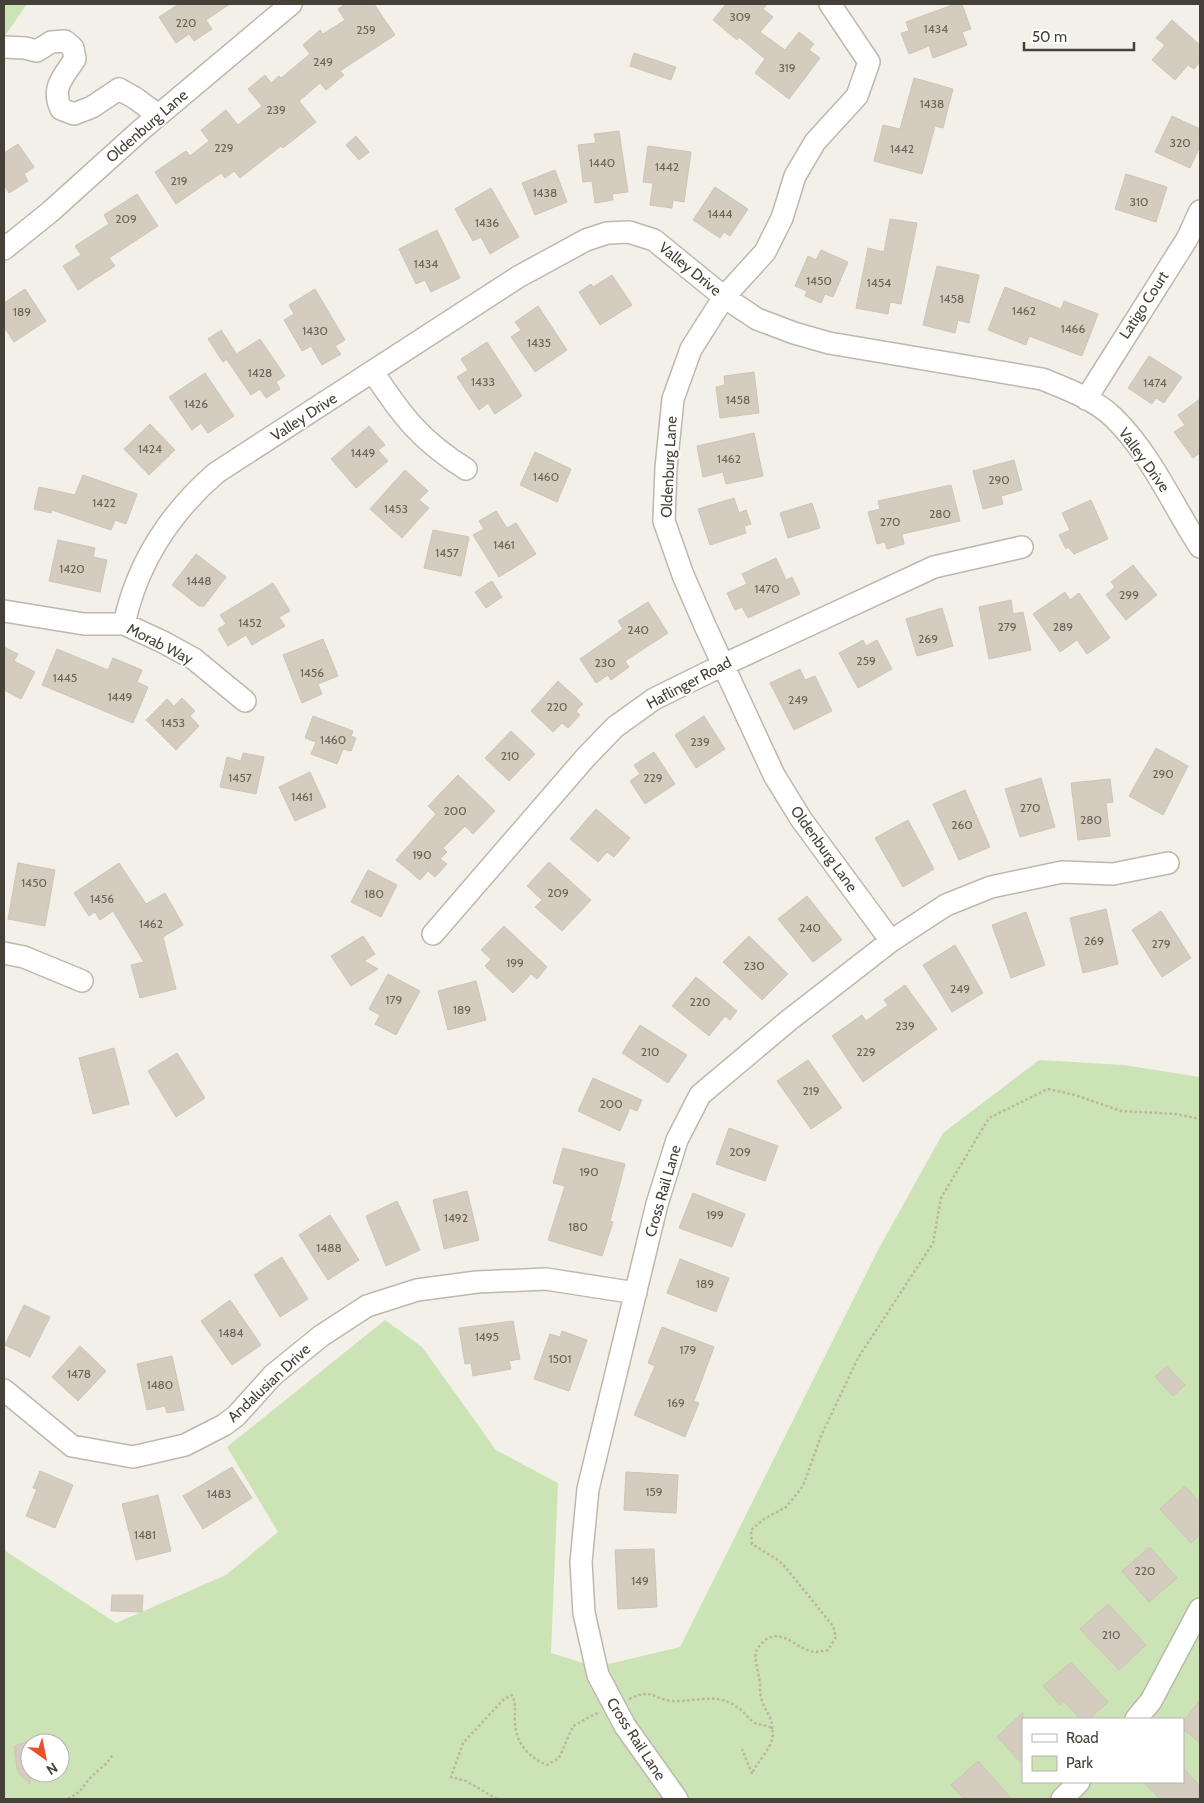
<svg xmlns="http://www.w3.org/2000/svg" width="1204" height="1803" font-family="Cabin,sans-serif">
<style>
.green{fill:#cce4b5;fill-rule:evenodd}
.building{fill:#d3ccbf;stroke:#cec5b3}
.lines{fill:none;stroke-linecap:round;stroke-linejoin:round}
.minor-casing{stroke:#beb8ac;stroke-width:24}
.path{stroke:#beb49e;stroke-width:2.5;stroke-dasharray:2.5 2.5;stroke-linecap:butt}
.minor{stroke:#fff;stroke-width:21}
.labels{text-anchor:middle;stroke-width:4;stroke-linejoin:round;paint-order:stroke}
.number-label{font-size:12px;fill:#69645a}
.street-label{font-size:15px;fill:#464138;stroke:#fff}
</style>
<rect width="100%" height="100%" fill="#f3f0e9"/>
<path class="green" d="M4,4h23l-23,33z
M1039,1060l85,5 76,12v722h-1196v-249l112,73 110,-48 52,-43 -51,-85 158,-127 37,27 74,103 62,33 -7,170 45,14 84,-20 198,-397 65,-117zM1023,1719h160v63h-160zM30,1743h30v30h-30z"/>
<path class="building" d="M179,4h51l-24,16 6,9 -18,12 -5,-7 -13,9 -17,-26z
M346,4h28l21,31 -55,36 4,4 -18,15 -6,-7 -21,18 17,21 -33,26 -2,-2 -41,32 -6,-7 -9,7 -4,-5 -45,31 -21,-32 31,-21 4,5 19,-15 -8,-11 25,-20 12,15 24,-19 -14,-17 17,-14 6,8 8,-7 2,2 29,-24 -7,-9 17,-15 3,4 22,-14 -7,-11z
M726,4h41l-4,5 10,8 -13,15 25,18 14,-18 15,12 -5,6 11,8 -31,41 -34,-26 10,-14 -26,-22 -2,3 -24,-20z
M955,4h7l9,25 -9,3 5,13 -34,13 -4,-12 -20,8 -8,-21 8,-2 -3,-9z
M1172,20l28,25v17l-6,7 -6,-4 -13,15 -23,-20 13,-15 -9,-7z
M634,53l42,14 -5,13 -41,-14z
M914,78l39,11 -10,39 -8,-2 -13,48 -48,-13 9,-36 17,4z
M1172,116l28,13v17l-10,22 -35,-16z
M619,131l9,61 -16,2 1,6 -18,3 -3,-22 -9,1 -5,-37 18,-2 -2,-9z
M356,136l13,16 -10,8 -13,-15z
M18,144l16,23 -10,7 4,7 -19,12 -5,-8v-32z
M648,146l43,6 -7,50 -11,-2 -1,8 -22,-3 3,-22 -10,-1z
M555,170l12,32 -32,13 -13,-32z
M1126,174l41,13 -11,35 -41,-13z
M715,187l33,22 -18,27 -6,-4 -4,6 -27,-18z
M491,188l28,49 -29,17 -9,-17 -8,4 -18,-32z
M137,194l21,32 -49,32 6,8 -37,24 -15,-24 18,-11 -6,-9 34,-22 -5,-9z
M890,219l27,4 -16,81 -11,-2 -2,12 -32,-6 12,-60 16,4z
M437,230l23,48 -29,14 -6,-12 -9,4 -17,-35z
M821,250l27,12 -15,35 -8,-3 -4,9 -16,-7 2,-5 -12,-5 13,-30 8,4z
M937,266l42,9 -10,48 -11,-3 -3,13 -32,-8z
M612,275l20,30 -32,20 -21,-33 12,-8 2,3z
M1005,287l56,22 3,-8 34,13 -16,42 -53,-20 -3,9 -38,-15z
M25,289l21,32 -32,21 -10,-15v-24z
M315,289l30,51 -10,6 6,8 -19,11 -11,-19 -9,5 -18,-31 10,-6 -5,-9z
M538,306l29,44 -32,22 -24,-35 10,-7 -6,-8z
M221,330l15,23 -13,9 -15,-23z
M260,339l25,37 -9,6 4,7 -14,9 -6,-9 -9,6 -24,-35z
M487,342l35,54 -27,18 -7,-11 -9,7 -22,-33 11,-7 -7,-11z
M1149,356l33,21 -18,26 -8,-5 -4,6 -24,-16z
M754,372l5,41 -39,5 -4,-31 9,-2 -1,-9z
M205,373l29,43 -26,17 -7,-10 -9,7 -23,-33z
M1200,399v54l-7,5 -19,-26 11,-7 -7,-10z
M150,424l25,26 -26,25 -25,-26z
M369,426l16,19 -7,5 10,11 -32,27 -25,-29z
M754,433l9,43 -37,8 -3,-12 -20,5 -6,-31z
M535,452l36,17 -14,33 -37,-17z
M1014,460l8,30 -21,6 2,8 -20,5 -10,-38z
M405,470l23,21 -9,9 10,8 -27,30 -32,-29z
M83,475l54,19 -11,30 -11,-4 -4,10 -59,-20 -1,3 -17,-4 5,-22 36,8z
M951,485l9,36 -58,13 2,10 -17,5 -2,-7 -8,2 -9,-32 12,-3 -2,-8z
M734,498l5,15 7,-3 5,14 -7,2 2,7 -36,12 -12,-36z
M1091,500l17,39 -34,15 -6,-7 -2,2 -7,-14 11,-5 -8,-17z
M812,503l8,25 -32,10 -8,-25z
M496,511l11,17 9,-5 20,31 -37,23 -26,-42 11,-6 -5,-8z
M433,530l36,7 -8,39 -37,-8z
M58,540l37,8 -2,9 14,3 -7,32 -51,-11z
M196,554l30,23 -22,29h-5l-27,-21z
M776,558l10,22 6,-3 8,17 -52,24 -6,-11 -7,3 -8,-17 20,-9 -5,-10z
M1133,565l24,30 -31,25 -20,-25 9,-8 -4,-5z
M492,581l10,16 -16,11 -11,-16z
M273,583l17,28 -11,6 6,9 -33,19 -6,-10 -18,11 -10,-17 8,-5 -6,-9z
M1065,592l5,8 9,-7 31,45 -23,16 -10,-14 -17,12 -27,-38z
M1011,600l2,14 10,-2 8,38 -42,9 -10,-52z
M648,602l20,31 -43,28 4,6 -18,13 -3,-5 -12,8 -16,-24 43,-30 -5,-8z
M942,608l11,38 -36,10 -11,-37z
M323,639l15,37 -20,8 4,10 -20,9 -19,-48z
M863,640l3,6 11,-6 15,29 -34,19 -19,-35z
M4,647l14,7 -4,7 21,11 -14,27 -17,-9z
M57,649l51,21 5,-12 29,12 -5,12 11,5 -15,36 -91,-38z
M800,669l5,11 10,-4 17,35 -38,19 -24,-47z
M558,681l25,23 -7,7 4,4 -12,13 -6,-5 -9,9 -22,-21z
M182,698l13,13 -5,5 9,10 -23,24 -30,-30 21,-21 7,7z
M313,716l40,15 -2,5 5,2 -5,13 -8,-2 -6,15 -26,-10 5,-12 -11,-4z
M704,716l21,33 -29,19 -21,-33z
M511,731l24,23 -26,27 -24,-23z
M1156,748l32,18 -25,49 -34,-19z
M654,752l21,32 -30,20 -15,-23 10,-7 -6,-9z
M243,753l21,4 -8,37 -36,-7 7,-30 14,4z
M310,772l16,35 -31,14 -16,-34z
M458,775l37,36 -22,23 -8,-8 -22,22 4,4 -7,7 7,5 -12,13 -7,-6 -8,9 -24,-20 40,-46 -8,-8z
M1041,778l14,49 -35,10 -15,-48z
M1110,779l3,23 -7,1 4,33 -32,4 -7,-57z
M965,790l25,57 -31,13 -26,-56z
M596,809l34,29 -16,19 -7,-5 -9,10 -28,-23z
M908,820l26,49 -31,18 -28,-49z
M549,862l42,38 -29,31 -27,-24 7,-7 -15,-14z
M18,863l37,7 -10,56 -37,-7z
M119,863l27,41 19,-11 18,32 -20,12 13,52 -36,9 -9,-33 13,-3 -31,-51 -13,9 -5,-8 -6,4 -15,-23z
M368,870l29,15 -16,32 -30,-15z
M807,896l35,44 -29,22 -35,-43z
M1106,909l12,55 -35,9 -13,-55z
M1161,911l30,47 -29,19 -30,-47z
M1026,912l19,53 -34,13 -19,-53z
M504,926l43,41 -10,12 -6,-5 -18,19 -28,-27 6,-7 -10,-9z
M363,936l12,18 -11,7 14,8 -27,17 -20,-30z
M749,936l39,38 -26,26 -39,-38z
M955,945l28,48 -31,19 -29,-47z
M388,974l32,17 -24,44 -21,-11 5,-9 -11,-6z
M696,977l41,34 -7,9 -5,-4 -16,20 -37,-30z
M476,981l10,39 -38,10 -10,-39z
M905,985l32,44 -74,53 -31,-46 30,-21 4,6 22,-16 -4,-5z
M640,1025l47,30 -19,28 -46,-30z
M114,1048l15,56 -36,10 -14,-56z
M177,1053l28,45 -29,19 -28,-46z
M808,1060l34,48 -31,21 -34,-48z
M593,1078l49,22 -5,11 -7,-3 -10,23 -42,-20z
M729,1128l49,18 -13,35 -49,-17z
M563,1148l62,16 -15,57 3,1 -11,34 -54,-16 17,-54 -12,-3z
M467,1191l12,49 -35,9 -11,-49z
M693,1193l52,21 -13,33 -53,-19z
M397,1201l23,49 -34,16 -20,-50z
M330,1215l29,45 -31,20 -29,-45z
M282,1257l26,42 -28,18 -26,-42z
M680,1259l49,19 -13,34 -49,-19z
M230,1300l31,45 -29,20 -31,-44z
M24,1305l26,12 -20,40 -25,-12z
M513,1321l7,38 -11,2 2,8 -38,7 -2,-13 -6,1 -6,-36z
M662,1327l52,20 -20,54 5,2 -14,34 -51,-22 21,-49 -7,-3z
M562,1331l25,9 -18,51 -35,-12 16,-45 10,3z
M80,1346l26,25 -28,30 -26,-24z
M172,1356l12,54 -17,3 -2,-7 -18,4 -10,-46z
M1167,1366l18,19 -12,11 -18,-19z
M232,1467l20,31 -49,31 -20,-33z
M40,1471l33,14 -18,43 -29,-12 11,-27 -4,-1z
M626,1472l52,3 -2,38 -52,-3z
M1185,1486l15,17v32l-9,8 -31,-34z
M158,1495l13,56 -35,9 -14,-56z
M1150,1547l27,31 -28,24 -27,-31z
M654,1549l3,58 -39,2 -3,-59z
M112,1595h31l-1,17 -31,-1z
M1108,1604l38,41 -27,25 -39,-41z
M1071,1662l37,40 -19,17h-9l-16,-18 -4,4 -17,-19z
M1200,1700v43l-17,-14v-7z
M1023,1712v53l-26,-28z
M30,1741v43l-10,-9 -3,-7 -3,-22z
M978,1761l34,38h-48l-13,-14z
M1183,1768l17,18v13h-40l-17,-17h40z"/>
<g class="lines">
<defs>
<path id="minor" d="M830,4l39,58 -12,34 -42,46 -20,34 -13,42 -17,34 -41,45 -33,52 -18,50 -7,69 -2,53 19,54 23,53 68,147 27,44 90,122
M4,47l21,1 12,3 14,-9 14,-1 8,7 2,11c-12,18 -24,29 -14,50l13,5 18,-7 27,-18 16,9 23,17
M4,249l46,-37 92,-83 149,-125
M373,372c29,44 48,69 93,97
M1086,399l101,-160 13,-28
M4,611l80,13h40l39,18 31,17 51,42
M124,624c13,-60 46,-111 92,-151l302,-196 68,-37 21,-7 22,-1 25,8 70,57 33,22 37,14 35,10 213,36c25,10 52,20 71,38 38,37 59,87 87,130
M433,934l153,-177 29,-30 39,-28 69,-34 211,-98 88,-20
M4,953l20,4 58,24
M4,1390l68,56 61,11 52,-12 39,-20 12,-9 37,-41 48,-39 46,-30 50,-16 60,-8 69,-3 90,14
M1136,1719l15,-18 49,-92
M677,1799l-52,-73 -27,-51 -14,-62 -3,-51 7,-73 69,-285 20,-64 23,-45 88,-74 103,-80 55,-36 45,-18 71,-15 51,2 55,-11
M1062,1799l17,-17"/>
</defs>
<use href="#minor" class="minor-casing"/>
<path class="path" d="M629,1699c25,-12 24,1 44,2 23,1 43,-9 64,6 7,4 11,12 18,16 6,3 13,1 17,6 5,16 -15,31 -20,45l-10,-25
M772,1729c1,-12 -7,-17 -10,-28 -3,-7 -1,-16 -3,-23 -1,-12 -8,-23 1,-33 20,-23 36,6 56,7 4,0 8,-2 12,-2l8,-13 -3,-11 -47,-58 -8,-8 -26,-16 -1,-14 13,-11 22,-12 17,-21 18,-50 37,-78 75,-115 8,-45 48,-80 59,-29 27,6 46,16 55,3 24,5
M68,1799c16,-9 12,-10 23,-22 8,-8 16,-12 22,-23
M497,1799l-31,-18 -15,-4 12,-34 41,-44 8,-4c5,10 2,18 3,28 1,20 14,35 32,42l12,-7 14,-32 26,-14"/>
<use href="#minor" class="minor"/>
</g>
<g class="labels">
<g class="number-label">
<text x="740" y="21">309</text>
<text x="186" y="27">220</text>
<text x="936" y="33">1434</text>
<text x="366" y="34">259</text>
<text x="323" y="66">249</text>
<text x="787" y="72">319</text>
<text x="932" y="108">1438</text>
<text x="276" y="114">239</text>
<text x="1180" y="147">320</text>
<text x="224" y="152">229</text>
<text x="902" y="153">1442</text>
<text x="602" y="167">1440</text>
<text x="667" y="171">1442</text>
<text x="179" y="185">219</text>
<text x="545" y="197">1438</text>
<text x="1139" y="206">310</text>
<text x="720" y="218">1444</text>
<text x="126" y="223">209</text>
<text x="487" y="227">1436</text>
<text x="426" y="268">1434</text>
<text x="819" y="285">1450</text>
<text x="879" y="287">1454</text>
<text x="952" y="303">1458</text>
<text x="1024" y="315">1462</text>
<text x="22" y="316">189</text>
<text x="1073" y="333">1466</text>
<text x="315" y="335">1430</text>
<text x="539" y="347">1435</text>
<text x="260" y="377">1428</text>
<text x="483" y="386">1433</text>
<text x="1155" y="387">1474</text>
<text x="738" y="404">1458</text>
<text x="196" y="408">1426</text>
<text x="150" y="453">1424</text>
<text x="363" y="457">1449</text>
<text x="729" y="463">1462</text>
<text x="546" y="481">1460</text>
<text x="999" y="484">290</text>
<text x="104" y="507">1422</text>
<text x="396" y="513">1453</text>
<text x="940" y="518">280</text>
<text x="890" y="526">270</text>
<text x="504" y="549">1461</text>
<text x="447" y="557">1457</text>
<text x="72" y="573">1420</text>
<text x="199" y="585">1448</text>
<text x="767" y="593">1470</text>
<text x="1129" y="599">299</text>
<text x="250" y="627">1452</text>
<text x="1007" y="631">279</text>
<text x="1063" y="631">289</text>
<text x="638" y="634">240</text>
<text x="928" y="643">269</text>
<text x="866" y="665">259</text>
<text x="605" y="667">230</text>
<text x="312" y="677">1456</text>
<text x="65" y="682">1445</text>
<text x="120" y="701">1449</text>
<text x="798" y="704">249</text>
<text x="557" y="711">220</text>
<text x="173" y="727">1453</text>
<text x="333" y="744">1460</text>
<text x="700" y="746">239</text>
<text x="510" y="760">210</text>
<text x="1163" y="778">290</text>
<text x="240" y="782">1457</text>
<text x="653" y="782">229</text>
<text x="302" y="801">1461</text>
<text x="1030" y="812">270</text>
<text x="455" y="815">200</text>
<text x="1091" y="824">280</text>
<text x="962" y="829">260</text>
<text x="422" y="859">190</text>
<text x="34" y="887">1450</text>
<text x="558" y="897">209</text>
<text x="374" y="898">180</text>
<text x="102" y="903">1456</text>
<text x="151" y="928">1462</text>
<text x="810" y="932">240</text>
<text x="1094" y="945">269</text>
<text x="1161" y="948">279</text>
<text x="515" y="967">199</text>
<text x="754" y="970">230</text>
<text x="960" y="993">249</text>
<text x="394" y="1004">179</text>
<text x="700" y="1006">220</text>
<text x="462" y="1014">189</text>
<text x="905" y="1030">239</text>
<text x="650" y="1056">210</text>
<text x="866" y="1056">229</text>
<text x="811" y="1095">219</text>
<text x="611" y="1108">200</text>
<text x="740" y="1156">209</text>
<text x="589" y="1176">190</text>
<text x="715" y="1219">199</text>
<text x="456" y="1222">1492</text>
<text x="578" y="1231">180</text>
<text x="329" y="1252">1488</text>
<text x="705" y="1288">189</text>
<text x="231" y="1337">1484</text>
<text x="487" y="1341">1495</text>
<text x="688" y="1354">179</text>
<text x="560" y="1363">1501</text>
<text x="79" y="1378">1478</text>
<text x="160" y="1389">1480</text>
<text x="676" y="1407">169</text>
<text x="654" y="1496">159</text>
<text x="219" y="1498">1483</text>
<text x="145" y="1539">1481</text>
<text x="1145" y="1575">220</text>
<text x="640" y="1585">149</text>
<text x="1111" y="1639">210</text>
</g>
<g class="street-label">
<text transform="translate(147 126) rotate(-41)" y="5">Oldenburg Lane</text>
<text transform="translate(690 269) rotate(39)" y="5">Valley Drive</text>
<text transform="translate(1144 305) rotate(-57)" y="5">Latigo Court</text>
<text transform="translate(304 417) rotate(-33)" y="5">Valley Drive</text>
<text transform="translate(1144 460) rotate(54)" y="5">Valley Drive</text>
<text transform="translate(669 467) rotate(-87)" y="5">Oldenburg Lane</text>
<text transform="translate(160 644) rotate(27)" y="5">Morab Way</text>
<text transform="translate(689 683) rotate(-28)" y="5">Haflinger Road</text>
<text transform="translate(824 849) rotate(54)" y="5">Oldenburg Lane</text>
<text transform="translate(663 1191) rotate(-74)" y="5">Cross Rail Lane</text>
<text transform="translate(269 1383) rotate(-43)" y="5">Andalusian Drive</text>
<text transform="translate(636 1739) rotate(57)" y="5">Cross Rail Lane</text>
</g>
</g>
<rect width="1204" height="1803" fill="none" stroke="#464138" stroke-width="10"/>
<rect x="1022" y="1718" width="162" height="65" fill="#ffffff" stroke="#b5b3af"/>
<rect x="1032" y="1734" width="25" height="8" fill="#ffffff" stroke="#b5b3af"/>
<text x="1066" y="1743" font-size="15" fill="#464138">Road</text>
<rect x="1032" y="1756" width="25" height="15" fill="#cce4b5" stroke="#b5b3af"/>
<text x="1066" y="1768" font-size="15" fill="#464138">Park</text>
<g transform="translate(45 1758) rotate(147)"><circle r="24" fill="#ffffff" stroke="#b5b3af"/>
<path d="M0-4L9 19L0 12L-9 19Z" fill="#e8512a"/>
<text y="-8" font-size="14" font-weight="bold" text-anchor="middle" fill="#464138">N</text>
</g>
<path d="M1024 42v8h110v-8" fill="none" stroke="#464138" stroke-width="2.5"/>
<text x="1032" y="42" font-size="15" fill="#464138" stroke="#ffffff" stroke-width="4" paint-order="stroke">50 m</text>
</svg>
